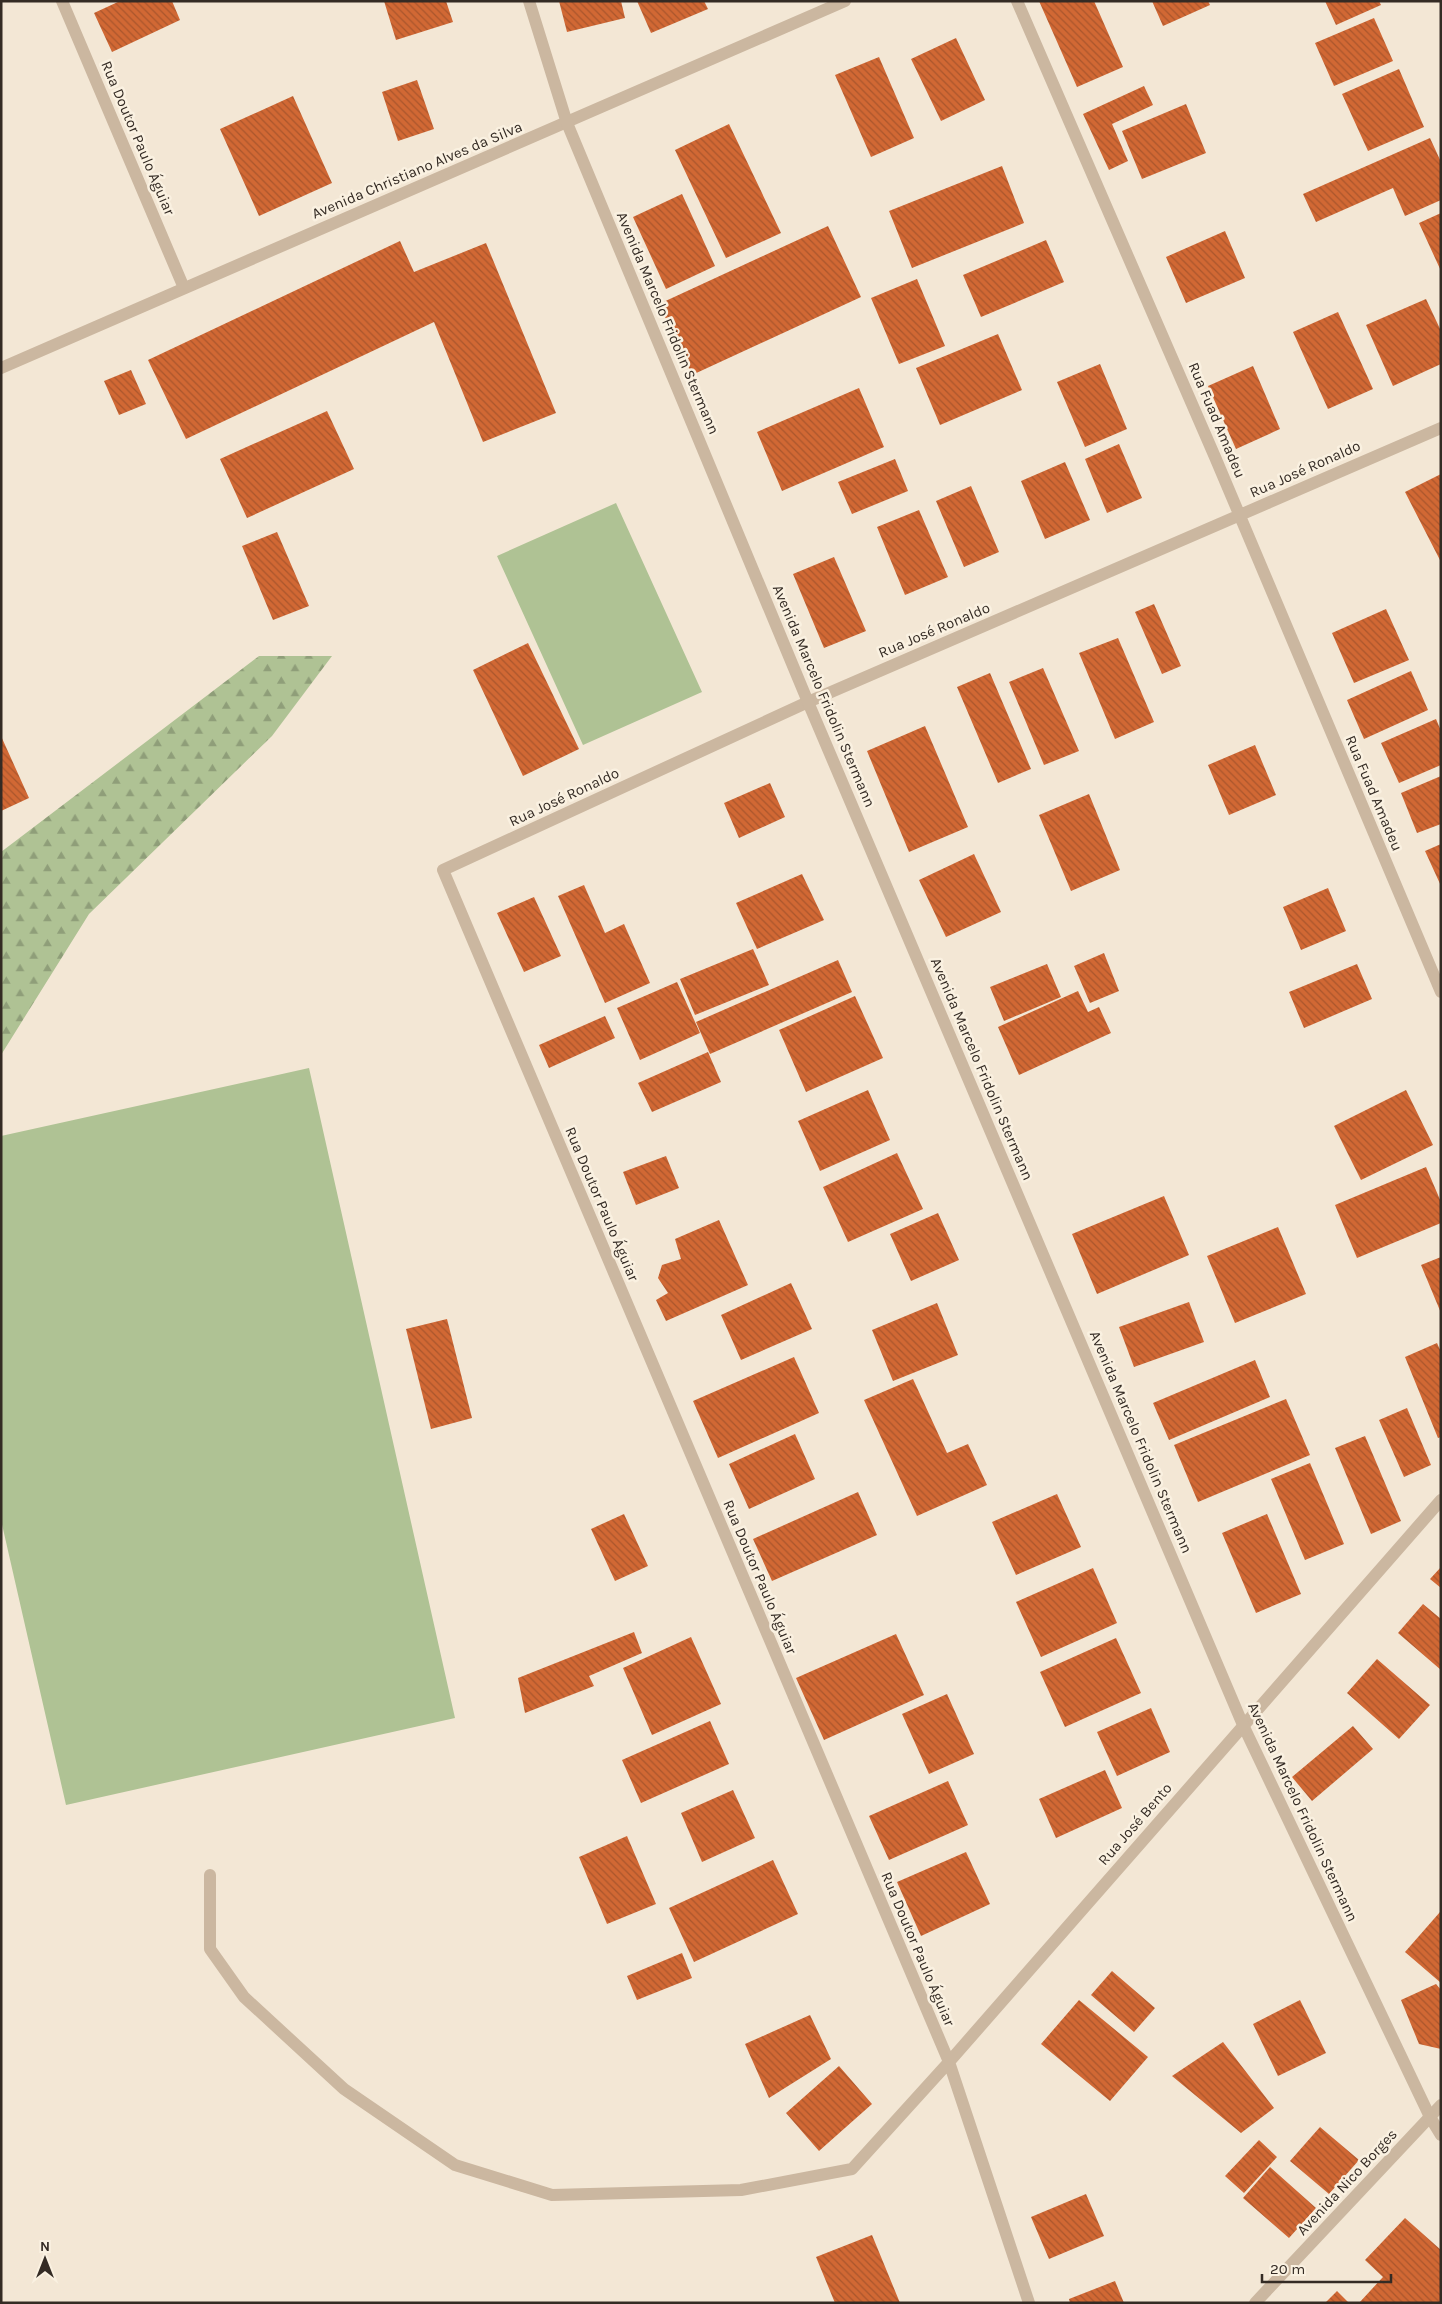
<svg xmlns="http://www.w3.org/2000/svg" width="1442" height="2304" font-family="Karla,sans-serif">
<style>
.forest{fill:url(#forest-firs)}
.pitch{fill:#afc294}
.building{fill:url(#building-back-hatch)}
.lines{fill:none;stroke-linecap:round;stroke-linejoin:round}
.minor{stroke:#cbb7a0;stroke-width:12}
.tertiary{stroke:#cbb7a0;stroke-width:12}
.labels{text-anchor:middle;stroke-width:5;stroke-linejoin:round;paint-order:stroke}
.street-label{font-size:15px;fill:#342b24;stroke:#faf1e1}
</style>
<defs>
<pattern id="forest-firs" width="22" height="20" patternUnits="userSpaceOnUse" patternTransform="scale(1.25)"><rect width="22" height="20" fill="#afc294"/><path d="M5 1l3.5 6h-7zM16 11l3.5 6h-7z" fill="#8f9e79"/></pattern>
<pattern id="building-back-hatch" width="6" height="6" patternUnits="userSpaceOnUse" patternTransform="scale(1.25)"><rect width="6" height="6" fill="#d16834"/><path d="M-1 5l2 2M0 0l6 6M5-1l2 2" fill="none" stroke="#aa562c"/></pattern>
</defs>
<rect width="100%" height="100%" fill="#f3e7d5"/>
<path class="forest" d="M259,656h73l-60,80 -183,178 -88,141v-203z"/>
<path class="pitch" d="M616,503l86,189 -119,53 -86,-189z
M309,1068l146,650 -389,87 -65,-285v-384z"/>
<path class="building" d="M120,1h52l8,19 -68,32 -18,-39z
M384,1h62l7,21 -57,18z
M559,1h62l4,17 -58,14z
M637,1h67l4,8 -57,24z
M1039,1h55l29,66 -46,20z
M1152,1h56l2,4 -47,21z
M1325,1h54l2,4 -45,20z
M1374,18l19,43 -59,25 -19,-43z
M956,38l29,62 -44,21 -30,-62z
M879,57l35,81 -43,19 -36,-82z
M1399,69l25,58 -56,24 -26,-57z
M417,80l17,49 -36,12 -16,-49z
M1144,86l9,19 -41,19 16,37 -19,9 -26,-56z
M293,96l39,87 -73,33 -39,-87z
M1186,104l20,49 -64,26 -20,-48z
M729,124l52,109 -55,25 -51,-108z
M1430,138l11,24v38l-36,16 -12,-28 -77,34 -13,-28z
M1002,166l22,57 -112,45 -23,-57z
M682,194l33,72 -49,23 -33,-72z
M1441,213v58l-22,-48z
M828,226l33,71 -169,78 -33,-71z
M1225,231l20,47 -59,25 -20,-46z
M1046,240l18,42 -83,35 -18,-42z
M400,241l14,31 72,-29 70,170 -73,29 -49,-120 -248,117 -38,-79z
M917,279l28,67 -46,18 -28,-66z
M1426,299l15,32v33l-48,22 -27,-61z
M1338,312l35,77 -45,20 -35,-77z
M998,334l24,56 -82,35 -24,-57z
M1100,364l27,65 -42,18 -28,-65z
M1253,366l27,63 -44,20 -28,-63z
M131,370l15,34 -27,11 -15,-34z
M859,388l25,59 -102,44 -25,-59z
M327,411l27,58 -107,49 -27,-59z
M1119,444l23,54 -35,15 -22,-54z
M895,459l13,32 -56,23 -14,-32z
M1065,462l25,58 -45,19 -24,-58z
M1441,474v88l-36,-70z
M971,486l28,66 -35,15 -28,-66z
M919,510l29,67 -43,18 -28,-68z
M277,532l32,74 -36,14 -31,-74z
M834,557l32,74 -42,17 -31,-74z
M1154,604l27,62 -19,8 -27,-62z
M1386,609l23,51 -55,23 -22,-50z
M1118,638l36,84 -39,17 -36,-86z
M528,643l51,106 -56,27 -50,-106z
M1043,668l36,83 -35,14 -35,-83z
M1411,671l17,39 -64,29 -17,-39z
M990,673l41,96 -33,14 -41,-96z
M1436,719l5,12v34l-42,18 -18,-40z
M925,726l43,101 -59,25 -42,-101z
M1,736l28,62 -28,13z
M1255,745l21,50 -47,20 -21,-50z
M1441,776v48l-24,9 -16,-40z
M770,783l15,34 -46,21 -15,-35z
M1089,794l31,76 -49,21 -32,-76z
M1441,844v42l-16,-35z
M974,854l27,58 -55,25 -27,-57z
M802,874l22,46 -67,29 -21,-46z
M584,885l21,48 19,-9 26,59 -45,20 -47,-107z
M1328,888l18,43 -45,19 -18,-43z
M534,897l27,59 -37,16 -27,-59z
M753,949l16,36 -74,30 -15,-36z
M1104,953l15,38 -29,12 -16,-37z
M838,960l14,32 -142,62 -14,-32z
M1047,964l14,33 -57,24 -14,-34z
M1357,964l15,35 -68,29 -15,-36z
M677,982l23,51 -60,27 -23,-52z
M1078,991l10,21 11,-5 12,26 -92,42 -21,-48z
M855,996l28,62 -77,34 -27,-62z
M605,1016l10,22 -66,30 -10,-23z
M708,1052l13,30 -69,30 -14,-29z
M868,1090l22,50 -70,31 -22,-50z
M1406,1090l27,55 -72,35 -27,-54z
M897,1153l26,56 -75,33 -25,-55z
M666,1156l13,32 -43,17 -13,-33z
M1426,1167l15,35v21l-84,35 -22,-53z
M1164,1196l25,59 -92,39 -25,-60z
M938,1213l21,47 -48,21 -21,-47z
M719,1220l29,65 -82,36 -10,-21 12,-7 -10,-15 4,-13 19,-6 -6,-20z
M1278,1227l28,67 -71,29 -28,-67z
M1441,1257v56l-20,-48z
M791,1283l21,46 -71,31 -20,-45z
M1189,1302l15,40 -70,25 -15,-40z
M937,1303l21,52 -65,26 -21,-51z
M447,1319l25,99 -41,11 -25,-100z
M1437,1343l4,9v85l-3,1 -33,-81z
M794,1357l25,56 -101,45 -25,-57z
M1255,1360l15,37 -101,43 -16,-37z
M913,1379l34,74 21,-9 19,41 -70,31 -53,-116z
M1286,1399l24,56 -112,47 -24,-57z
M1407,1408l24,57 -27,12 -25,-57z
M795,1434l20,45 -66,30 -20,-45z
M1365,1436l36,85 -30,13 -36,-86z
M1310,1463l34,81 -39,16 -34,-81z
M858,1492l19,43 -105,46 -19,-42z
M1057,1494l24,53 -65,28 -24,-53z
M624,1514l24,52 -33,15 -24,-52z
M1267,1514l34,80 -45,19 -34,-80z
M1441,1567v21l-11,-9z
M1093,1568l24,55 -76,34 -25,-55z
M1423,1604l18,15v51l-43,-37z
M634,1632l8,21 -53,23 5,10 -69,27 -7,-35z
M896,1634l28,61 -100,45 -28,-62z
M691,1637l30,67 -69,31 -29,-67z
M1116,1638l25,55 -76,34 -25,-55z
M1377,1659l53,46 -31,34 -52,-46z
M947,1694l27,60 -45,20 -27,-60z
M1151,1708l19,44 -53,24 -20,-44z
M710,1721l19,43 -88,39 -19,-43z
M1353,1726l20,23 -61,52 -20,-24z
M1105,1770l17,38 -66,30 -17,-39z
M948,1781l20,44 -79,35 -20,-44z
M733,1790l22,48 -53,24 -21,-49z
M627,1836l29,68 -49,20 -28,-67z
M966,1852l24,52 -69,32 -24,-54z
M773,1860l25,54 -104,48 -25,-54z
M1440,1912l1,1v70l-36,-31z
M682,1953l10,25 -55,22 -10,-24z
M1112,1971l43,37 -21,24 -43,-37z
M1436,1984l5,6v59l-22,-5 -18,-44z
M1079,2000l69,57 -38,44 -69,-57z
M1300,2000l26,53 -48,23 -25,-52z
M810,2015l21,44 -62,39 -24,-54z
M1223,2042l51,66 -33,25 -69,-57z
M839,2066l33,38 -53,47 -33,-38z
M1320,2127l39,33 -30,34 -39,-33z
M1259,2140l18,17 -33,36 -19,-17z
M1270,2167l46,41 -27,30 -46,-40z
M1086,2194l18,42 -55,23 -18,-42z
M1405,2218l36,32v53h-82l24,-26 -18,-17z
M872,2235l28,68h-65l-19,-46z
M1115,2281l9,22h-54l-1,-4z
M1337,2291l12,12h-24z"/>
<g class="lines">
<path class="minor" d="M62,1l122,287
M1017,1l198,456 226,535
M1,368l844,-367
M210,1875v74l34,48 100,92 111,76 97,30 189,-5 111,-21 97,-107 492,-562
M1029,2303l-80,-241 -506,-1192 365,-168 633,-274
M1255,2303l186,-198"/>
<path class="tertiary" d="M529,1l38,122 241,579 435,1023 187,392 11,18"/>
</g>
<g class="labels">
<g class="street-label">
<text transform="translate(138 138) rotate(67)" y="5">Rua Doutor Paulo Águiar</text>
<text transform="translate(417 170) rotate(-23)" y="5">Avenida Christiano Alves da Silva</text>
<text transform="translate(668 323) rotate(67)" y="5">Avenida Marcelo Fridolin Stermann</text>
<text transform="translate(1217 420) rotate(67)" y="5">Rua Fuad Amadeu</text>
<text transform="translate(1305 469) rotate(-24)" y="5">Rua José Ronaldo</text>
<text transform="translate(934 630) rotate(-23)" y="5">Rua José Ronaldo</text>
<text transform="translate(824 696) rotate(67)" y="5">Avenida Marcelo Fridolin Stermann</text>
<text transform="translate(1374 793) rotate(67)" y="5">Rua Fuad Amadeu</text>
<text transform="translate(564 797) rotate(-25)" y="5">Rua José Ronaldo</text>
<text transform="translate(982 1069) rotate(67)" y="5">Avenida Marcelo Fridolin Stermann</text>
<text transform="translate(602 1204) rotate(67)" y="5">Rua Doutor Paulo Águiar</text>
<text transform="translate(1141 1442) rotate(67)" y="5">Avenida Marcelo Fridolin Stermann</text>
<text transform="translate(760 1577) rotate(67)" y="5">Rua Doutor Paulo Águiar</text>
<text transform="translate(1303 1812) rotate(65)" y="5">Avenida Marcelo Fridolin Stermann</text>
<text transform="translate(1135 1824) rotate(-49)" y="5">Rua José Bento</text>
<text transform="translate(918 1949) rotate(67)" y="5">Rua Doutor Paulo Águiar</text>
<text transform="translate(1347 2182) rotate(-47)" y="5">Avenida Nico Borges</text>
</g>
</g>
<rect width="1442" height="2304" fill="none" stroke="#342b24" stroke-width="5"/>
<g transform="translate(45 2259)" stroke="#faf1e1" stroke-width="4" paint-order="stroke">
<path d="M0-4L9 19L0 12L-9 19Z" fill="#342b24"/>
<text y="-8" font-size="14" font-weight="bold" text-anchor="middle" fill="#342b24">N</text>
</g>
<path d="M1262 2274v8h129v-8" fill="none" stroke="#342b24" stroke-width="2.5"/>
<text x="1270" y="2274" font-size="15" fill="#342b24" stroke="#faf1e1" stroke-width="4" paint-order="stroke">20 m</text>
</svg>
